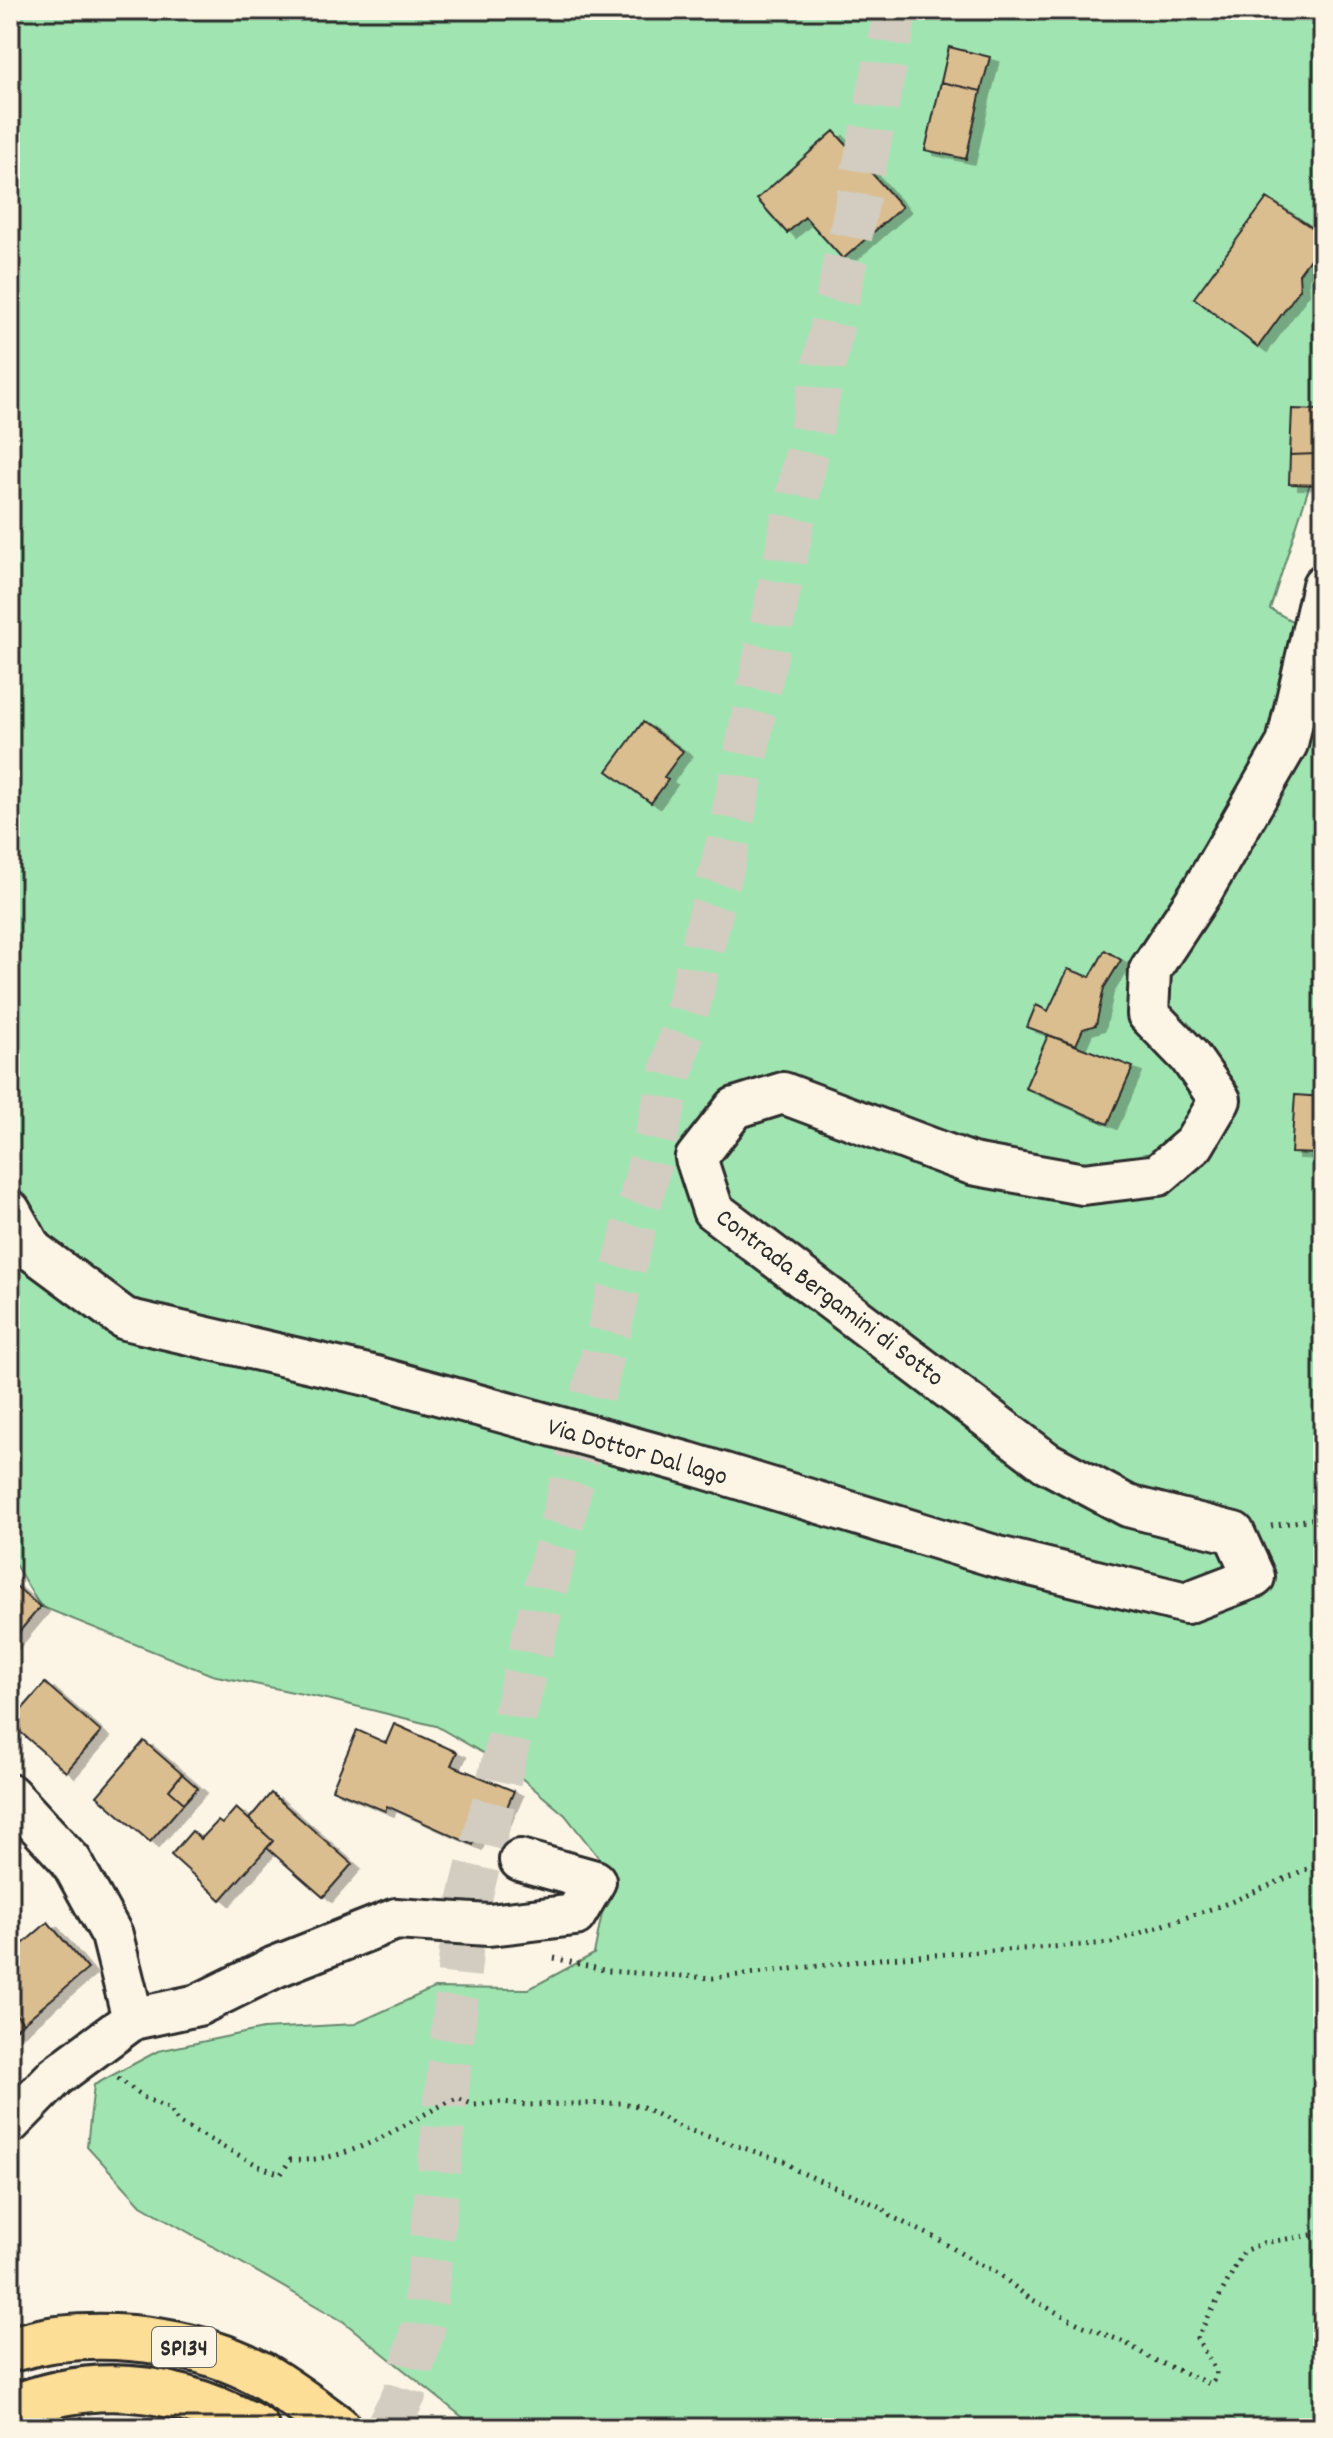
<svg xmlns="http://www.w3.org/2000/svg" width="1333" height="2438" font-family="Dekko,sans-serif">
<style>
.green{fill:#a0e5b1;stroke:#66886e;stroke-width:2}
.building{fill:#dbbe90;stroke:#2b2b2b;stroke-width:2;filter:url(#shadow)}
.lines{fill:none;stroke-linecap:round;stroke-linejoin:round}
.highway-tunnel{stroke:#d2cdc0;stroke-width:44;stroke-dasharray:44 22;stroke-linecap:butt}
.street-casing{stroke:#2b2b2b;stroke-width:46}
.primary-casing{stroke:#2b2b2b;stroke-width:50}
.highway-casing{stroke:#2b2b2b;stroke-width:50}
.path{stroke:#2b2b2b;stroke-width:5;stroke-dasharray:2 6;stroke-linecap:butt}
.street{stroke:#fcf5e5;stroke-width:40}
.primary{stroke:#fdde96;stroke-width:44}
.highway{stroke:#fdde96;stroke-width:44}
.labels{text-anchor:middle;stroke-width:6;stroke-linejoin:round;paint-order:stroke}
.shield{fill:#fcf5e5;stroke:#6a6863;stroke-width:2}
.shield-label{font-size:24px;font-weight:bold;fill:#2b2b2b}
.street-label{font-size:26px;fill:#2b2b2b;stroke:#fcf5e5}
</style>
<defs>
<filter id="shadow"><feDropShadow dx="9" dy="5" stdDeviation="0" flood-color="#0004"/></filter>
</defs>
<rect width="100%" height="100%" fill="#fcf5e5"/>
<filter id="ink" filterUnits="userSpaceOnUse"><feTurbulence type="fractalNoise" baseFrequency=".0125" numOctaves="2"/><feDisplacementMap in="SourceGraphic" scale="16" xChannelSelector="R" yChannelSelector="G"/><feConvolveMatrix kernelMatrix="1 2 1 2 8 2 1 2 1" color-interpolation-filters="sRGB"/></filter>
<g filter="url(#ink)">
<path class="green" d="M10,10h1313v433l-53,166 53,29v1790h-847l-132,-106 -203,-117 -54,-59 7,-61 64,-34 105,-22 92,-5 79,-36 95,1 65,-35 16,-82 -45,-57 -53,-45 -76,-44 -105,-26 -119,-25 -172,-69 -30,-50z"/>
<path class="building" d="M949,47l41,10 -9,34 -40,-9z
M941,82l40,9 -15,68 -41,-9z
M834,131l68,76 -59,52 -38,-42 -18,16 -30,-34z
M1267,198l56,37v6l-24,33 1,15 -42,58 -64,-49z
M1292,409l27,1 -1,44 -28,1z
M1318,454h5v31l-34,-1 1,-29z
M643,722l40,29 -19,26 4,3 -17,23 -44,-32z
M1105,950l16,10 -17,28 -8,37 -13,4 -7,16 -49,-18 9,-22 12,6 20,-42 22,8z
M1048,1035l85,32 -25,57 -83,-36z
M1295,1095l28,2 -3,57 -29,-1z
M10,1581l30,26 -30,36z
M45,1683l56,49 -35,40 -56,-49z
M394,1724l63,28 -6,13 63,26 -23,53 -15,-7 -3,8 -86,-39 -2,5 -53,-22 25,-59 29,13z
M144,1741l38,33 -13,16 15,13 -34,39 -53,-46z
M182,1774l16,14 -14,15 -15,-13z
M271,1793l81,71 -29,33 -56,-49 6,-7 -24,-22z
M236,1808l37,33 -52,59 -50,-45 21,-24 9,8 17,-18 4,3z
M48,1922l40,47 -65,54 -13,-16v-52z
M10,2007l13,16 -13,11z"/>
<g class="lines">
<path class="highway-tunnel" d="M387,2428l17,-33 19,-67 41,-405 263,-1076 169,-837"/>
<defs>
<path id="street" d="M10,1211l22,39 93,69 251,58 312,86 310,94 188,46 68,-26 -20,-44 -106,-27 -82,-44 -333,-252 -17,-52 39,-50 48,-15 189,71 111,20 75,-9 36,-31 26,-44 -31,-44 -41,-42 2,-44 52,-79 85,-147 36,-159
M10,1795l61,66 41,74 21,84 -77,57 -46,47
M133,2019l65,-14 77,-38 121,-48 93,6 86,-10 20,-34 -75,-21"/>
<path id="primary" d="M10,2349c16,-3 32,-9 48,-10 67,-7 144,3 204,36 27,16 51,34 76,53"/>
<path id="highway" d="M10,2409c85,-35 167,-24 246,19"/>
</defs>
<use href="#street" class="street-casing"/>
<use href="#primary" class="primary-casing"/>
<use href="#highway" class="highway-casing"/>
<path class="path" d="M1271,1526l52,-9
M554,1958l53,13 106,7 174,-20 224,-15 120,-41 83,-36 9,-1
M118,2078l27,20 23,10 11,15 82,44 20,7 9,-14c66,3 111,-37 167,-62l17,7 28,-3 24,3 96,-2 21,4 39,21 102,33 14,10 85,37 7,8 48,23 35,22 23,11 33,26 50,26 45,18 28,17 58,25 6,-6v-6l-19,-34 47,-87 19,-8 60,-10"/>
<use href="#street" class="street"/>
<use href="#primary" class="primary"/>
<use href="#highway" class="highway"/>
</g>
</g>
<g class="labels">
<rect class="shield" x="152" y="2327" width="64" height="40" rx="6"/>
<g class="shield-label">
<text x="184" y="2355">SP134</text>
</g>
<g class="street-label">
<text transform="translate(831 1296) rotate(37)" y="9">Contrada Bergamini di Sotto</text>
<text transform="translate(638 1450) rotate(16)" y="9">Via Dottor Dal lago</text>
</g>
</g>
<rect width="1333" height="2438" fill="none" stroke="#fcf5e5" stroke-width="40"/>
<rect x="20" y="20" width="1293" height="2398" fill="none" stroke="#2b2b2b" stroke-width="3" filter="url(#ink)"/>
</svg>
